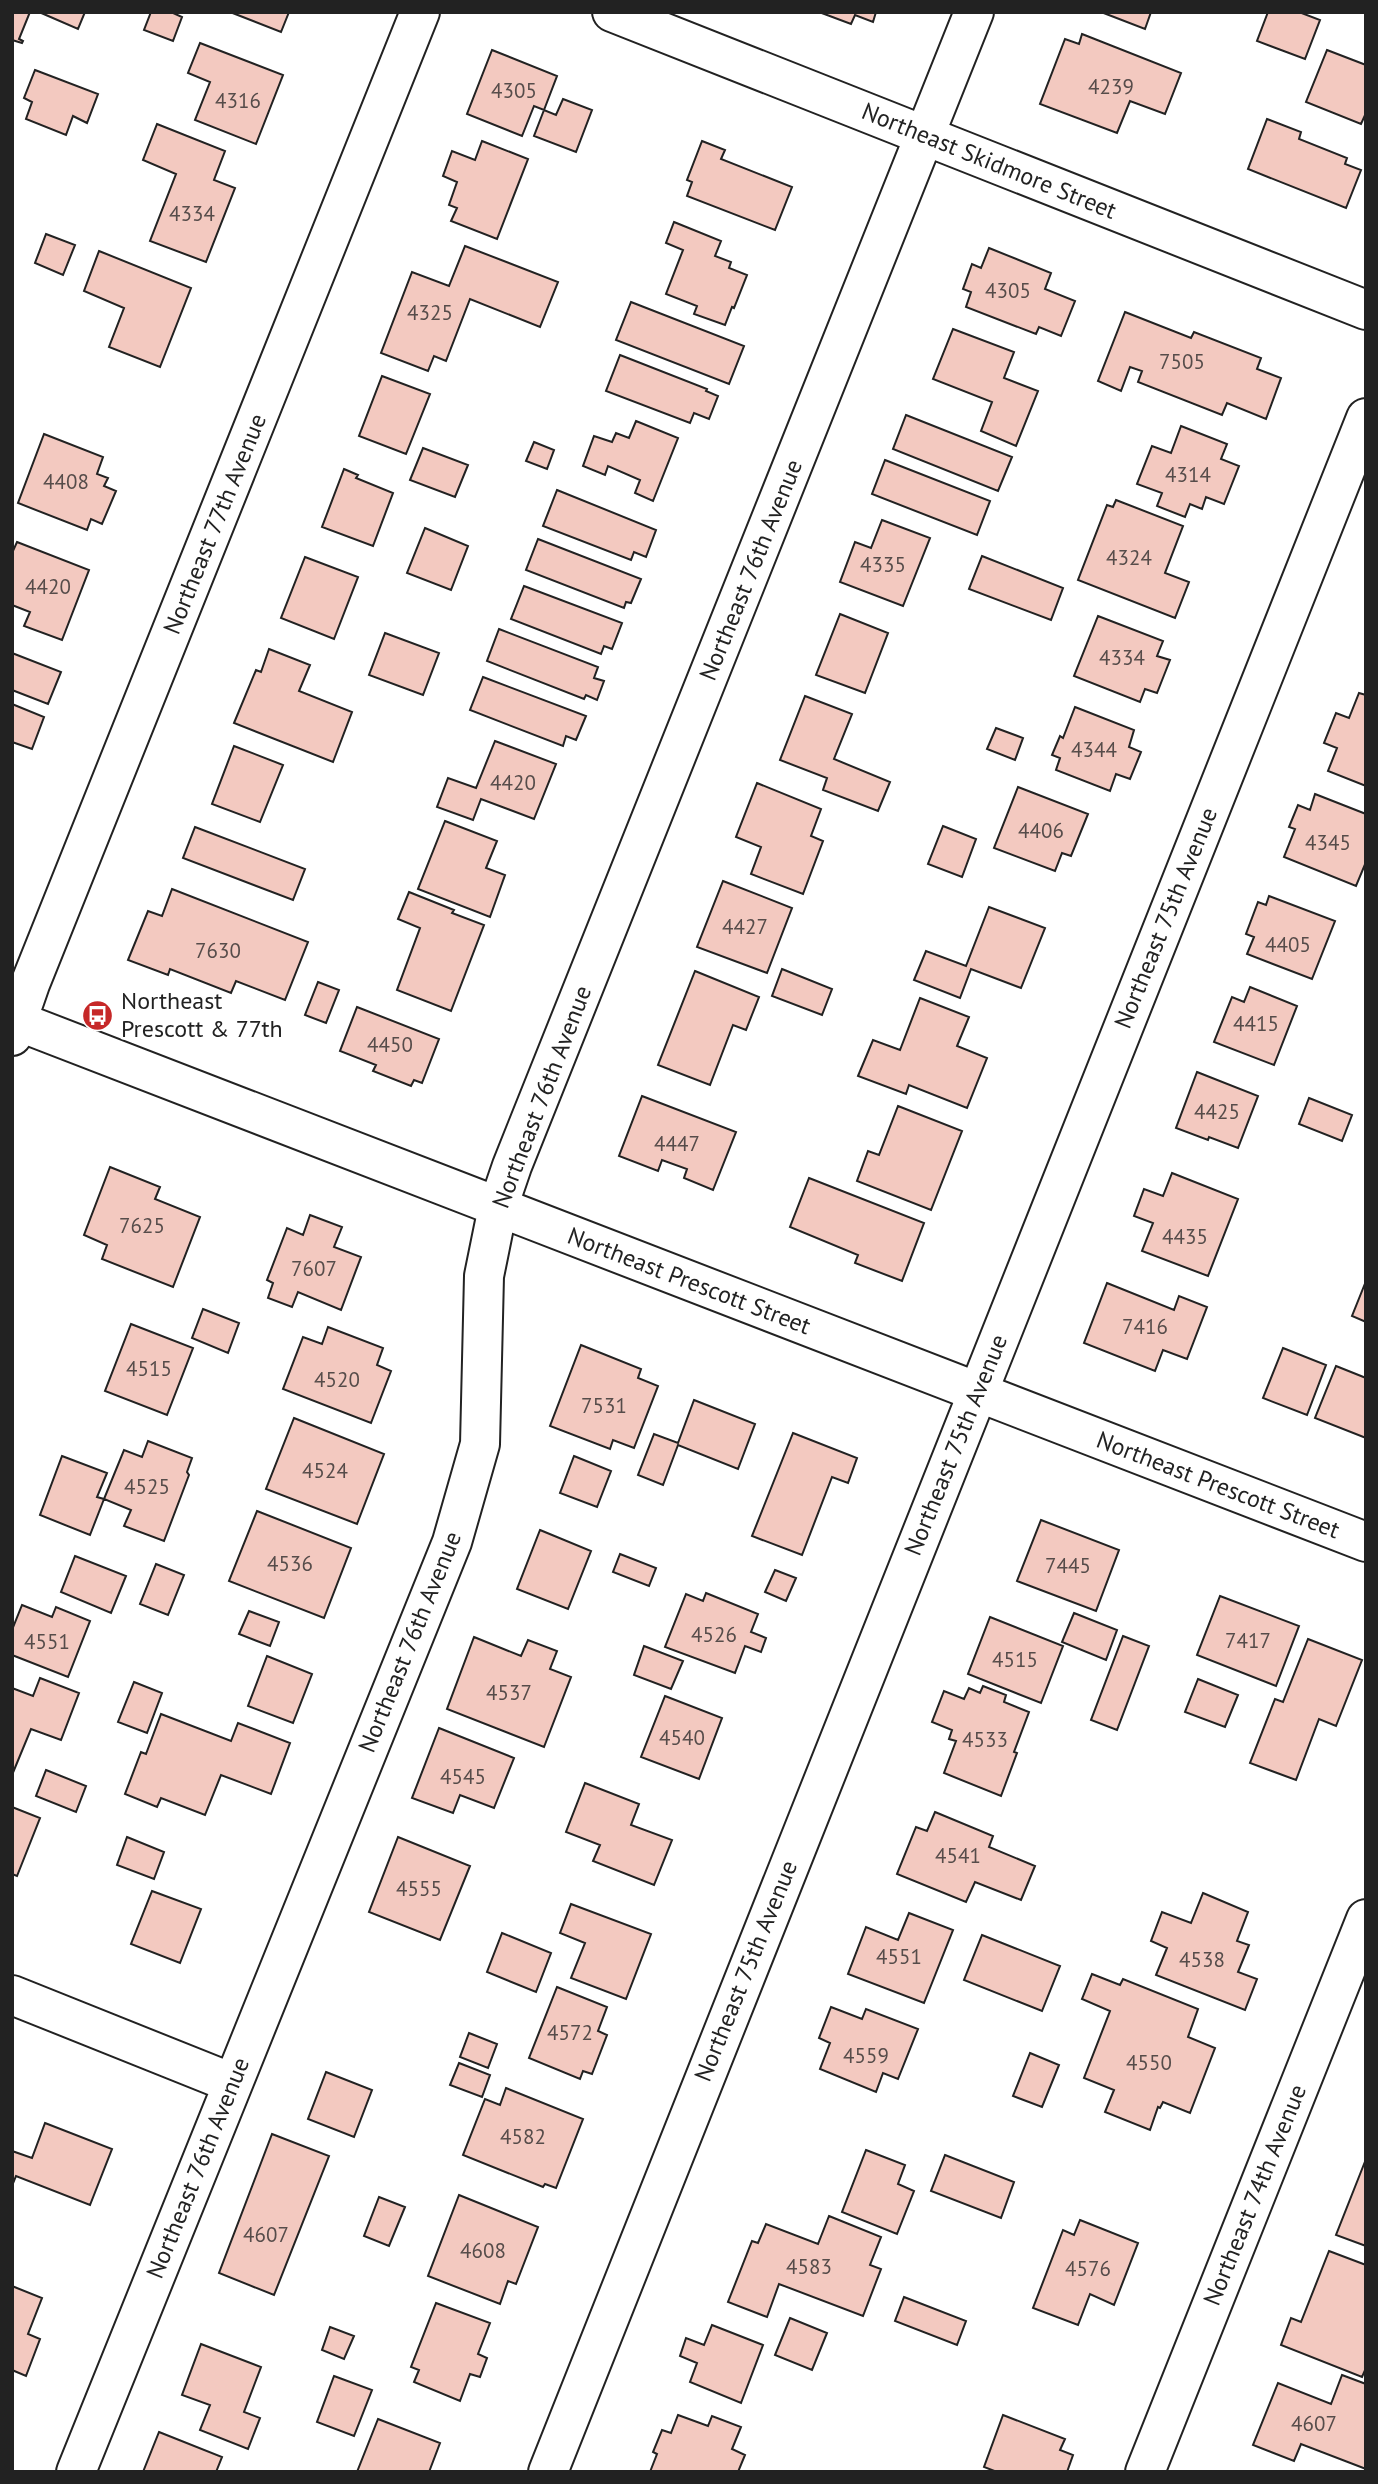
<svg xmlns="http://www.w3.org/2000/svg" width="1378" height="2484" font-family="'PT Sans',sans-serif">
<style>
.building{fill:#f3c9c0;stroke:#222;stroke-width:2}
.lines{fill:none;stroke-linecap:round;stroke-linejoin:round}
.minor-casing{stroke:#222;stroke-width:42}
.minor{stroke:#fff;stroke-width:38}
.labels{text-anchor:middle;stroke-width:5;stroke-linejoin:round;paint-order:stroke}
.number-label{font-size:21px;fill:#564c4a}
.street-label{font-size:24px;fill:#222;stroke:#fff}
.poi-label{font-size:24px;fill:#222;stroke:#fff;text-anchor:start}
</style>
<rect width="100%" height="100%" fill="#fff"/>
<path class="building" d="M12,12h18l-11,27 4,2 -1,2 -10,-3z
M39,12h46l-7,17z
M151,12h20l11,5 -9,24 -29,-11z
M230,12h59l-8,20z
M819,12h57l-3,10 -18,-7 -4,9z
M1101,12h50l-6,17z
M1268,12h31l21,8 -15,39 -48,-18z
M1082,34l99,39 -16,41 -35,-13 -13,32 -77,-29 25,-65 14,5z
M200,43l83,32 -27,69 -61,-24 15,-38 -22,-9z
M492,50l65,26 -13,34 -10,-4 -12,30 -55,-22z
M1327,50l39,15v48l-5,11 -55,-22z
M35,70l63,24 -11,29 -14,-7 -7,19 -40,-16 6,-17 -8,-4z
M563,99l29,11 -16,42 -42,-16 10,-26 12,5z
M1267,119l34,13 -2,7 48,19 -2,6 16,6 -15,38 -98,-39z
M157,124l68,27 -11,29 21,8 -29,74 -56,-21 26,-67 -33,-14z
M482,141l46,18 -31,80 -46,-18 6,-13 -8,-3 8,-23 -14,-6 9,-25 23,9z
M702,141l23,9 -4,9 71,28 -17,43 -88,-34 5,-14 -5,-2z
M674,222l47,19 -6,15 16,6 -2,6 18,7 -13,33 -2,-1 -7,18 -31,-11 3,-8 -31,-12 17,-44 -17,-7z
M46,234l29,11 -12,30 -28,-12z
M465,246l93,36 -18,45 -70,-28 -24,62 -12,-5 -6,15 -47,-18 31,-81 37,14z
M989,248l62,25 -6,16 30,12 -14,35 -22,-9 -3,7 -70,-27 5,-15 -8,-3 9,-25 9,4z
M99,251l92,37 -31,79 -51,-20 15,-39 -40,-17z
M631,302l113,44 -15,38 -113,-44z
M1125,312l66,26 3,-6 67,26 -4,11 24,9 -15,41 -39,-16 -5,12 -84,-33 4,-11 -12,-4 -9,24 -23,-10z
M953,329l61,23 -10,26 34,13 -22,55 -35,-15 11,-29 -59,-23z
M620,355l87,34 -1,2 12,5 -9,23 -15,-6 -4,10 -84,-32z
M382,376l48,18 -24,60 -47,-18z
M906,415l106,42 -14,34 -105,-42z
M636,421l42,17 -25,63 -18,-8 5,-13 -32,-14 -3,9 -22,-9 11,-30 18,6 4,-9 13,5z
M1181,426l46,18 -6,15 18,7 -15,38 -18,-7 -4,12 -12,-5 -5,13 -28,-11 5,-13 -25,-9 15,-38 19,7z
M44,434l59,23 -6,17 11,4 -4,8 12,5 -14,33 -11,-5 -4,11 -69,-27z
M534,442l20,8 -7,19 -21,-8z
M423,448l45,17 -13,32 -45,-17z
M885,460l105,41 -13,34 -105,-41z
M344,469l14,6 -2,3 37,15 -20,53 -51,-19z
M557,490l99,40 -10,27 -12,-5 -3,8 -88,-34z
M1116,500l67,26 -18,47 24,9 -14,36 -97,-38 29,-75 6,2z
M882,520l48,18 -27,68 -63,-24 15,-40 16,6z
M425,528l43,18 -17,44 -44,-17z
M538,539l103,40 -10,24 -5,-1 -2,6 -98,-38z
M17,542l72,28 -27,70 -38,-14 6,-14 -18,-7v-52z
M982,556l81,32 -12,32 -82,-31z
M305,557l53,20 -24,62 -53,-21z
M524,586l98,37 -10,26 -8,-3 -3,8 -90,-35z
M840,614l48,19 -23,60 -49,-18z
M1098,616l65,25 -6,15 13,4 -13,33 -12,-4 -5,13 -66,-26z
M499,629l99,38 -4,11 10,3 -7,19 -11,-5 -2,4 -97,-38z
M385,633l54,20 -16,42 -54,-20z
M269,649l41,16 -11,26 53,21 -19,50 -99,-39 22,-53 5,2z
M12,653l49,19 -13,32 -36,-14z
M483,677l103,39 -10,24 -10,-4 -3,10 -93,-36z
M1359,693l7,2v91l-38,-15 9,-23 -13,-5 12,-30 13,5z
M805,696l47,18 -18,45 56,23 -12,29 -55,-21 4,-12 -47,-18z
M12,704l32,13 -12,32 -20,-7z
M1075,707l59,23 -5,17 12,5 -11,27 -14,-5 -6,17 -54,-21 4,-12 -8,-3 8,-19 3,2z
M996,728l27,10 -8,22 -28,-11z
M495,741l61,23 -22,55 -53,-20 -8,21 -36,-13 11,-29 28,10z
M234,746l49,19 -23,57 -48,-18z
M757,783l64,26 -10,27 12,5 -20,53 -52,-20 10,-27 -25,-10z
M1018,787l70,27 -17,42 -9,-3 -7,18 -61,-23z
M1315,794l51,20v48l-10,24 -72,-29 11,-28 -6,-2 9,-22 12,5z
M445,821l52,20 -11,27 19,7 -15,42 -72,-28z
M943,826l33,13 -14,38 -34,-13z
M195,827l110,42 -12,31 -110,-42z
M723,881l69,27 -25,65 -70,-26z
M172,889l136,53 -23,58 -49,-19 -5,12 -61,-24 -2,6 -40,-15 20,-49 14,5z
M409,892l45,18 -2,3 32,12 -33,86 -54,-21 23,-62 -22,-9z
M1269,896l66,25 -23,58 -65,-25 7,-17 -8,-3 12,-32 8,3z
M989,907l56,21 -24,60 -50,-19 -11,29 -46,-18 12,-29 40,15z
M782,969l50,20 -10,26 -50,-19z
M695,971l64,26 -13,33 -13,-5 -23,60 -52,-20z
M318,982l21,8 -13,33 -21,-8z
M1250,987l47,19 -23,59 -60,-23 18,-45 12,5z
M920,998l49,19 -12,29 30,12 -20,50 -58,-23 -3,9 -48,-18 15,-36 27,10z
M357,1007l82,32 -17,44 -8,-3 -3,6 -38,-15 3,-6 -36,-14z
M1197,1072l61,24 -20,52 -29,-11 -1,3 -32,-12z
M642,1096l94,36 -23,58 -29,-12 3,-9 -25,-9 -4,11 -39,-15z
M1309,1098l43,17 -10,26 -43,-17z
M898,1106l64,25 -31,79 -74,-29 11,-30 11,4z
M110,1167l50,20 -5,12 45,18 -27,70 -71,-28 5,-14 -23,-10z
M1172,1173l66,26 -30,77 -66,-25 11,-28 -19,-7 10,-27 19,7z
M809,1178l115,45 -22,58 -47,-18 3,-8 -68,-28z
M310,1215l32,12 -8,20 27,10 -20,53 -43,-18 -6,15 -24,-9 5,-15 -6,-3 20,-52 16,7z
M1366,1281v41l-14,-6z
M1107,1283l67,27 5,-14 28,11 -20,52 -24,-9 -8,21 -71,-28z
M203,1309l36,14 -11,30 -36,-15z
M131,1324l62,24 -26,67 -62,-24z
M328,1327l55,21 -6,17 14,6 -20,52 -88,-34 20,-52 19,7z
M581,1345l60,24 -3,9 20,8 -24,62 -21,-8 -3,9 -60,-23z
M1283,1348l43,17 -19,50 -44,-17z
M1336,1366l30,12v60l-51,-20z
M694,1400l61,24 -17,45 -60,-24 -15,40 -25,-10 16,-41 24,9z
M294,1418l90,36 -27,70 -91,-35z
M793,1433l64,25 -9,25 -16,-6 -30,78 -50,-19z
M148,1441l44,17 -5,14 2,3 -25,66 -40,-15 7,-16 -27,-11 20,-49 18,7z
M62,1456l45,17 -10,24 7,2 -14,36 -50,-20z
M574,1456l37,15 -14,36 -37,-14z
M257,1511l94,37 -27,70 -95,-37z
M1041,1520l78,30 -23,61 -79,-30z
M540,1530l51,21 -23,58 -51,-20z
M620,1554l36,14 -7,18 -36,-14z
M75,1556l51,20 -15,37 -50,-21z
M156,1564l28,11 -16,40 -28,-11z
M775,1570l21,8 -10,23 -21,-9z
M706,1593l52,21 -7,18 15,6 -5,14 -16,-6 -10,27 -70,-26 21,-53 17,7z
M1220,1596l79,30 -23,60 -79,-31z
M22,1605l30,12 4,-10 34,14 -22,56 -56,-22v-25z
M249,1611l30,11 -9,24 -31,-12z
M1074,1613l43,17 -11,30 -44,-18z
M990,1617l73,29 -22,57 -73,-29z
M1123,1636l26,10 -32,84 -26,-10z
M474,1637l47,19 7,-16 29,11 -7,18 21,8 -27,70 -97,-38z
M1308,1639l54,21 -26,66 -17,-7 -23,61 -46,-17 25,-64 8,3z
M644,1646l39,15 -12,28 -37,-14z
M267,1656l45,18 -19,49 -45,-17z
M40,1678l39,15 -18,47 -30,-11 -19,46v-87l21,8z
M1198,1679l40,16 -13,32 -40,-15z
M134,1682l28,11 -15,40 -29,-11z
M983,1686l23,9 -2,7 25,10 -15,40 3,1 -16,43 -57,-23 12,-32 -7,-2 3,-9 -20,-8 12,-31 20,8 5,-11 11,5z
M665,1696l57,22 -23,61 -58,-22z
M161,1714l70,27 7,-18 52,20 -19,51 -50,-19 -16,40 -44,-17 -4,9 -32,-13 16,-42 5,2z
M439,1728l75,30 -20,50 -34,-13 -7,18 -41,-15z
M46,1770l40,16 -10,26 -40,-16z
M585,1783l54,21 -8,21 41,15 -18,45 -61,-24 7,-16 -34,-13z
M12,1807l28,11 -23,58 -5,-2z
M935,1812l58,24 -4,11 46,19 -14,34 -46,-18 -9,20 -69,-28 19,-47 11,4z
M127,1837l37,15 -10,27 -37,-14z
M398,1837l72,29 -30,74 -71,-28z
M152,1891l49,18 -21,54 -49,-19z
M1203,1893l45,19 -11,29 12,4 -11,27 19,7 -12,31 -89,-35 11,-27 -16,-7 11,-29 29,11z
M571,1904l80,30 -25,65 -55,-21 14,-35 -25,-10z
M909,1913l44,17 -29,73 -76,-29 18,-47 32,13z
M502,1933l49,20 -15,39 -49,-20z
M982,1935l78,31 -18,45 -78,-31z
M1092,1974l28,11 3,-6 75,30 -10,28 27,11 -25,65 -27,-11 -3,6 -2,-1 -8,23 -45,-18 9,-22 -30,-12 26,-67 -28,-12z
M557,1987l50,20 -9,24 9,4 -15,39 -9,-3 -3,8 -51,-21z
M831,2007l31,12 4,-10 52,20 -20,50 -15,-6 -7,19 -56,-23 10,-26 -11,-5z
M469,2033l28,11 -9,24 -28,-11z
M1030,2053l29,12 -17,42 -29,-11z
M459,2063l31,12 -8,22 -32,-12z
M326,2072l46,18 -18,47 -46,-18z
M506,2088l77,31 -27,69 -11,-4 -2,3 -80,-32 22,-56 15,6z
M45,2123l67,26 -22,56 -74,-29 -4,10v-35l20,7z
M272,2134l57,22 -55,139 -55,-22z
M866,2150l39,15 -7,19 16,7 -17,43 -55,-22z
M945,2155l69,27 -13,36 -70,-27z
M1366,2159v87l-30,-11z
M459,2195l79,32 -22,57 -8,-3 -8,23 -72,-28z
M379,2197l26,10 -16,39 -25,-10z
M829,2216l52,21 -11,28 11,4 -18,47 -84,-32 -12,33 -39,-15 24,-61 6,2 8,-19 52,20z
M1080,2220l58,23 -24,62 -24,-11 -12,31 -45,-17 30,-78 11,5z
M1329,2251l37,14v103l-4,9 -81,-32 10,-27 10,4z
M12,2286l30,12 -14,36 12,5 -14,37 -14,-6z
M904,2297l62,24 -9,24 -62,-24z
M436,2303l54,20 -12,31 9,4 -7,19 -10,-3 -10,27 -46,-19 5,-12 -8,-3z
M790,2318l37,15 -15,37 -37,-15z
M712,2325l51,20 -22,58 -51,-21 7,-19 -17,-7 6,-18 18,7z
M330,2327l24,9 -10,23 -22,-9z
M201,2344l60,23 -17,45 16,6 -12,31 -48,-19 10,-25 -28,-10z
M1342,2375l24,9v85l-65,-25 -7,17 -41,-16 25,-62 53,21z
M334,2376l38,14 -18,46 -37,-14z
M678,2415l30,11 4,-10 29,11 -9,22 13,6 -7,17h-88l7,-18 -4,-2 9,-22 9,3z
M1003,2415l62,24 -5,11 13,5 -6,17h-70l-13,-5z
M378,2419l62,24 -11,29h-72z
M159,2432l63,25 -6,15h-73z"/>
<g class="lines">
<defs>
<path id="minor" d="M612,12l754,298
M12,1019l1354,523
M12,1036l18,-52 390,-972
M12,1995l220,88
M76,2472l376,-930 28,-98 4,-168 14,-69 14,-41 462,-1154
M548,2472l818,-2054
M1145,2472l221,-553"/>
</defs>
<use href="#minor" class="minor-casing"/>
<use href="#minor" class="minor"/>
</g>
<defs>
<symbol id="bus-disc" viewBox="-11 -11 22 22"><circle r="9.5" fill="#c62828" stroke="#fff"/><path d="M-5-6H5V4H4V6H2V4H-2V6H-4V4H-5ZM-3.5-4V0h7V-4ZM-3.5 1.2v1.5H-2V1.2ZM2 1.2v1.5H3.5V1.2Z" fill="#fff"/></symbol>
</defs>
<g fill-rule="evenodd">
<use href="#bus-disc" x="80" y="998" width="35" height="35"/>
</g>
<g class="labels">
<g class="number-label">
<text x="1111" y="94">4239</text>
<text x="514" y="98">4305</text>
<text x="238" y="108">4316</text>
<text x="192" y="221">4334</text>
<text x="1008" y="298">4305</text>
<text x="430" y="320">4325</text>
<text x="1182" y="369">7505</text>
<text x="1188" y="482">4314</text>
<text x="66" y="489">4408</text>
<text x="1129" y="565">4324</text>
<text x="883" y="572">4335</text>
<text x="48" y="594">4420</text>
<text x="1122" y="665">4334</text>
<text x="1094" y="757">4344</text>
<text x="513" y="790">4420</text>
<text x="1041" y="838">4406</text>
<text x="1328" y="850">4345</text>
<text x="745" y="934">4427</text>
<text x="1288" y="952">4405</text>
<text x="218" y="958">7630</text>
<text x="1256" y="1031">4415</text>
<text x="390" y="1052">4450</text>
<text x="1217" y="1119">4425</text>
<text x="677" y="1151">4447</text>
<text x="142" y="1233">7625</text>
<text x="1185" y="1244">4435</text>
<text x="314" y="1276">7607</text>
<text x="1145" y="1334">7416</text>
<text x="149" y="1376">4515</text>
<text x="337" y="1387">4520</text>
<text x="604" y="1413">7531</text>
<text x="325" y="1478">4524</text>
<text x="147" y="1494">4525</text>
<text x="290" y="1571">4536</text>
<text x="1068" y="1573">7445</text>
<text x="714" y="1642">4526</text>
<text x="1248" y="1648">7417</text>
<text x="47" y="1649">4551</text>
<text x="1015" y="1667">4515</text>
<text x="509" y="1700">4537</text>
<text x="682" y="1745">4540</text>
<text x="985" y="1747">4533</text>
<text x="463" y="1784">4545</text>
<text x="958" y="1863">4541</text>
<text x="419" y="1896">4555</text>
<text x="899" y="1964">4551</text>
<text x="1202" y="1967">4538</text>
<text x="570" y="2040">4572</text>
<text x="866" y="2063">4559</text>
<text x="1149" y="2070">4550</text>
<text x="523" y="2144">4582</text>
<text x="266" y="2242">4607</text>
<text x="483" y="2258">4608</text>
<text x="809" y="2274">4583</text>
<text x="1088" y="2276">4576</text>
<text x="1314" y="2431">4607</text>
</g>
<g class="street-label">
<text transform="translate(989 161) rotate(22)" y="8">Northeast Skidmore Street</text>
<text transform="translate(215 524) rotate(-68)" y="8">Northeast 77th Avenue</text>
<text transform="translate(751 570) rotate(-68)" y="8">Northeast 76th Avenue</text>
<text transform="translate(1166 918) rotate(-68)" y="8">Northeast 75th Avenue</text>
<text transform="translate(542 1097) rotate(-69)" y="8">Northeast 76th Avenue</text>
<text transform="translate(689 1281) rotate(21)" y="8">Northeast Prescott Street</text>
<text transform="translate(956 1445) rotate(-68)" y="8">Northeast 75th Avenue</text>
<text transform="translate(1218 1485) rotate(21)" y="8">Northeast Prescott Street</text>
<text transform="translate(410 1642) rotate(-68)" y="8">Northeast 76th Avenue</text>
<text transform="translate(746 1971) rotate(-68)" y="8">Northeast 75th Avenue</text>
<text transform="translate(198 2168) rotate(-68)" y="8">Northeast 76th Avenue</text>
<text transform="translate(1255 2195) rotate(-68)" y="8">Northeast 74th Avenue</text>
</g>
<g class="poi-label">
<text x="121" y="1009">Northeast<tspan x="121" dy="28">Prescott &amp; 77th</tspan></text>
</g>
</g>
<rect width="1378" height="2484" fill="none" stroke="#222222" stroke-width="28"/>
</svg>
